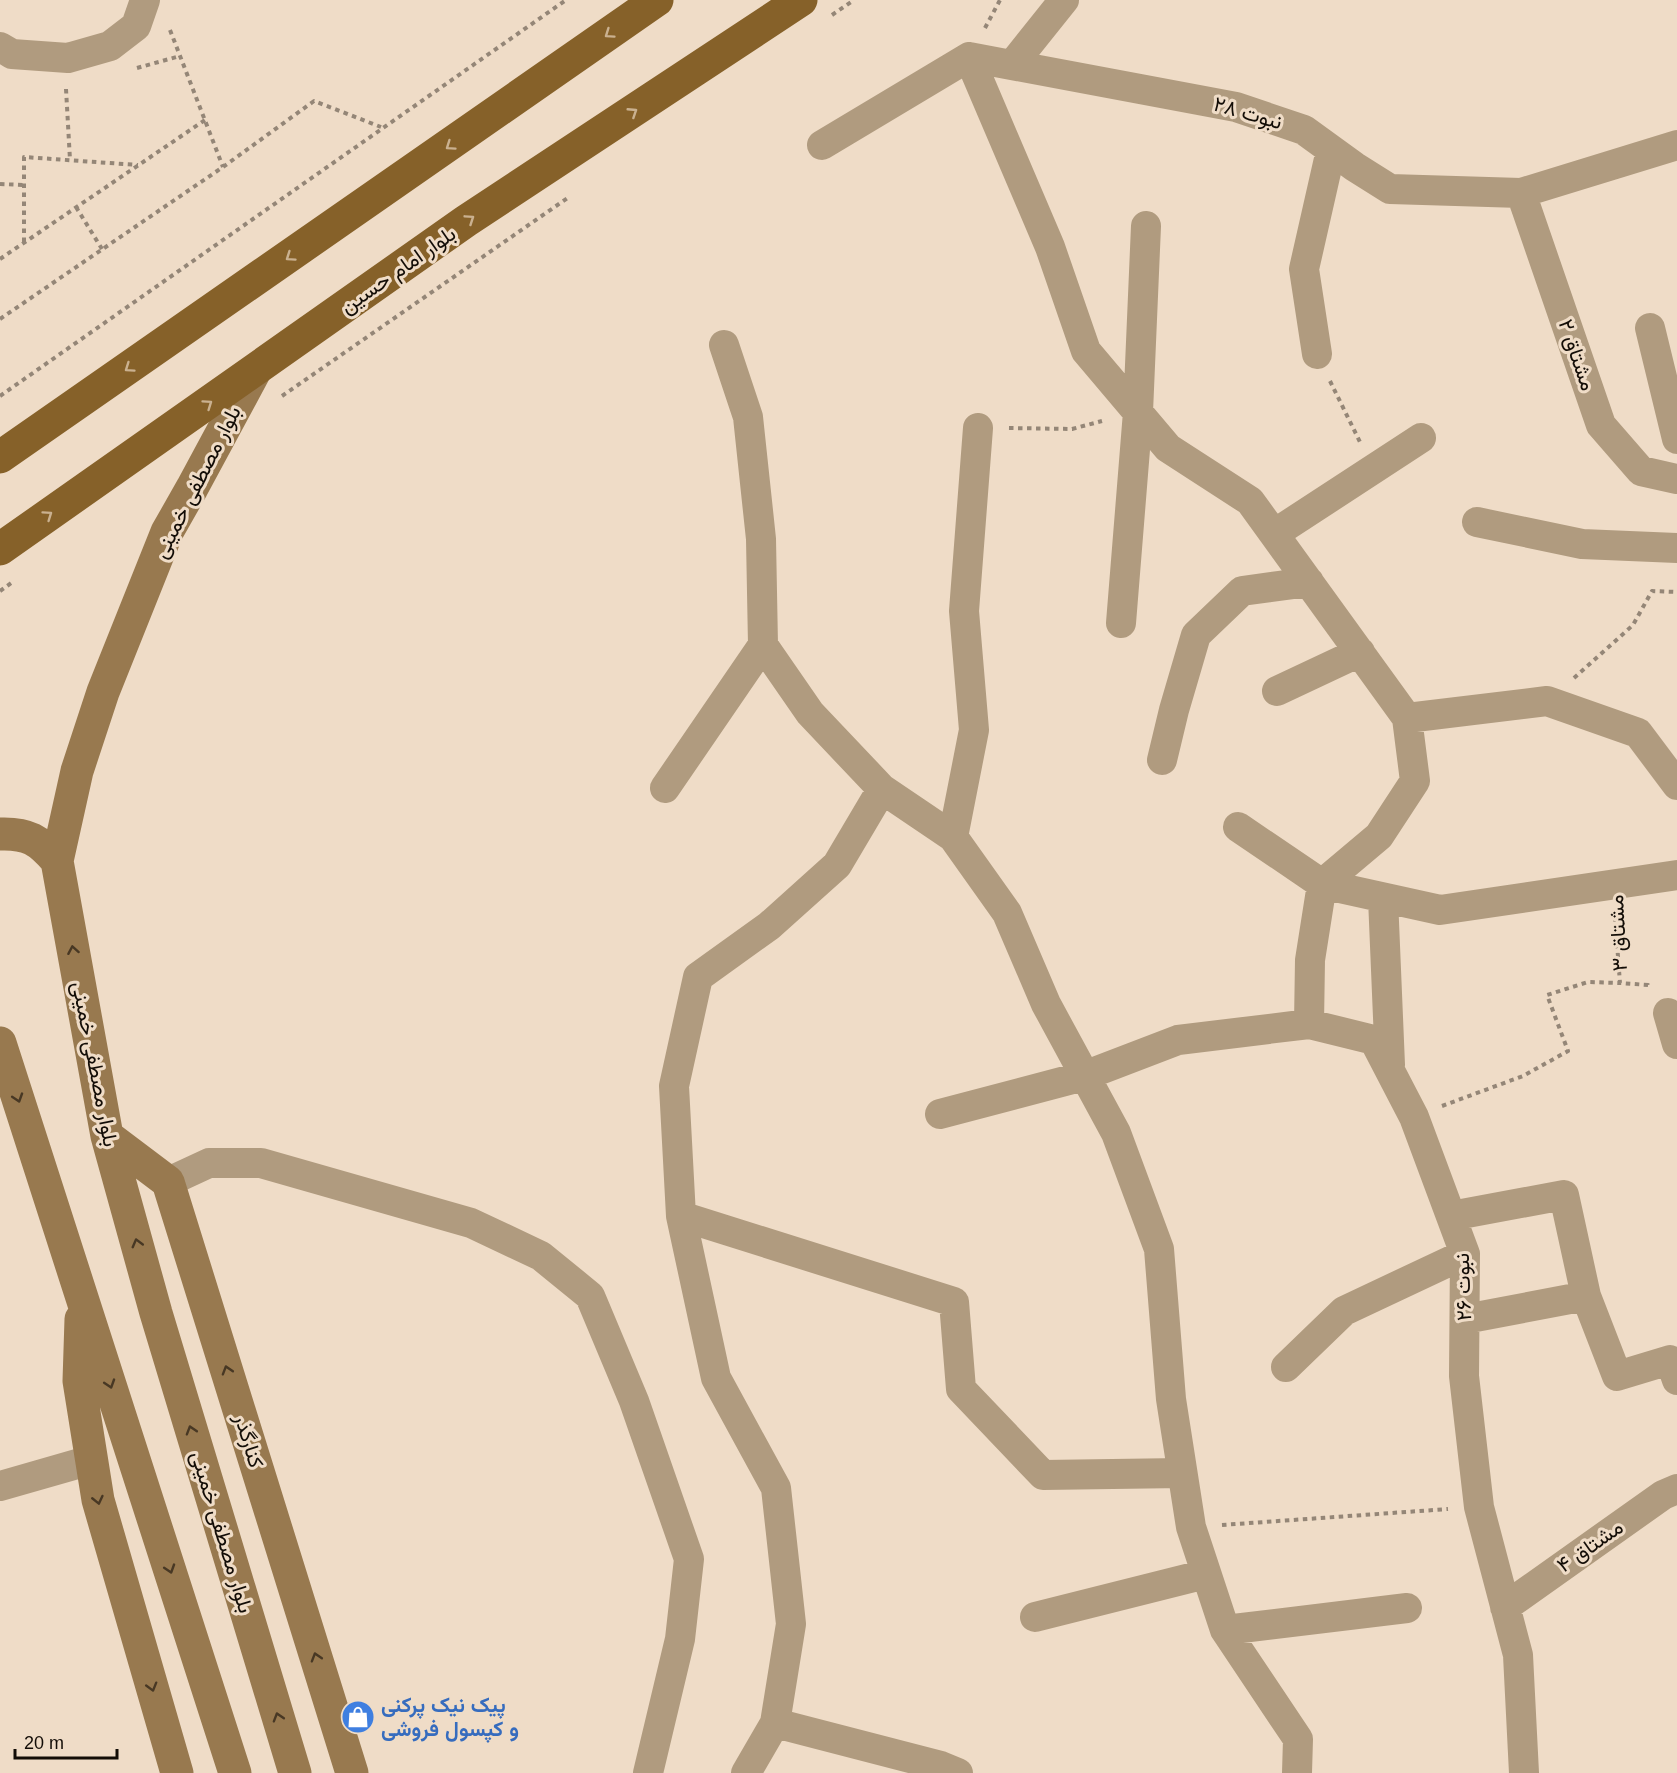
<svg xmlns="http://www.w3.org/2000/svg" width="1677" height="1773" font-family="Arial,Vazirmatn,sans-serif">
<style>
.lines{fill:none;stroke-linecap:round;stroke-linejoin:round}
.path{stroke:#948677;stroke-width:4;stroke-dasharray:4.5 4.5;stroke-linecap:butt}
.street{stroke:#b09b7f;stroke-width:30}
.secondary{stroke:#98794f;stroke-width:33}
.primary{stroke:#866129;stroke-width:33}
.oneway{stroke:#cab190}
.oneway2{stroke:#483824}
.labels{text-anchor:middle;stroke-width:6;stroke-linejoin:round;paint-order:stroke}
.street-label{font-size:21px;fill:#130d07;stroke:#efdcc7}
.shop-label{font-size:21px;font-weight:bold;fill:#366cbe;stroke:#efdcc7;text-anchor:start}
</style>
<rect width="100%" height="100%" fill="#efdcc7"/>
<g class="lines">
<path class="path" d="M832,15l22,-15
M985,28l15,-28
M170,30l53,137
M137,68l43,-12
M66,89l4,71
M0,184l24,1
M76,207l26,42
M24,242v-85l114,8
M0,259l205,-139
M0,319l223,-152 91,-66 67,26
M1330,381l30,61
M0,396l566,-396
M282,396l287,-199
M1009,428l63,1 30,-8
M0,591l14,-10
M1574,678l59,-53 19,-34 25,1
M1615,917l5,66 28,2 1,2
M1442,1106l81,-30 45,-25 -21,-56 41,-13 32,1
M1222,1525l226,-16"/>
<path class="street" d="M0,47l12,7 56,4 42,-12 26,-20 9,-26
M969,57l81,190 36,104 82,97 82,53 157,217 8,63 -36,55 -57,48 -12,76 -1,64
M1012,65l52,-65
M822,145l147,-88 267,50 68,23 51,37 35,22 131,4 156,-48
M1521,193l80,232 40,46 36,8
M1650,328l27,111
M724,345l24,72 13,122 2,106 47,68 72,76 71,48 54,76 39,91 70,129 43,116 12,150 20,128 34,103 73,109 -1,34
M1317,354l-13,-85 27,-119
M1477,522l105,22 95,4
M1274,534l147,-96
M1121,623l17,-211 8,-186
M1277,691l83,-39
M1407,718l140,-17 91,32 39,52
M1162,760l12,-50 22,-75 46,-44 67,-9
M665,788l98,-143
M1238,827l84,57 118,26 237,-35
M953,837l21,-107 -10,-119 14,-183
M1383,898l7,167
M1668,1013l9,31
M940,1114l144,-38 94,-36 131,-16 65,16 40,77 51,137 -1,122 15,131 39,148 6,118
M168,1182l41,-19h52l210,60 70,33 49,40 44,105 55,158 -9,80 -32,134
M681,1216l273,86 7,87 82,86 139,-2
M1451,1216l113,-21 22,101
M1465,1319l121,-23 31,80 53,-16 7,20
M1286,1367l58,-56 121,-57
M0,1486l91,-26
M1505,1607l158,-112 14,-6
M1035,1617l171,-43
M1225,1630l182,-22
M775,1723l166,43 17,7
M746,1773l29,-50 16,-99 -15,-136 -60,-110 -35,-162 -7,-130 24,-109 71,-51 68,-61 45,-76"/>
<path class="secondary" d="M255,371l-63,117 -25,44 -64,160 -26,79 -20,90 50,275 49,177 139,460
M0,834c28,-1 39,6 57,27
M0,1043l235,730
M107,1136l61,46 184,591
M81,1319l-2,62 19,119 79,273"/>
<path class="primary" d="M0,457l657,-457
M0,549l466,-328 335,-221"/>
</g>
<defs><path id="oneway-chevron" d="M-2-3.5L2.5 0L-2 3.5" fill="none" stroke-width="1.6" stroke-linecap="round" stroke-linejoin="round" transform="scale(1.5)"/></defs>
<g class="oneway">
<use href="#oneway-chevron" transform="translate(609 34) rotate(145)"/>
<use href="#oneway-chevron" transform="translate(633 112) rotate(-33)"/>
<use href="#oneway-chevron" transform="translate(450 146) rotate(145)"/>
<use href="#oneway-chevron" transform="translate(470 219) rotate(-34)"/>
<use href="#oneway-chevron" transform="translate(290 257) rotate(145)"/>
<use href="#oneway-chevron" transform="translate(129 368) rotate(145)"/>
<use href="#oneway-chevron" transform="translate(208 404) rotate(-35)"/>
<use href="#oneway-chevron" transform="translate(48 515) rotate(-35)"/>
</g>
<g class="oneway2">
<use href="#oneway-chevron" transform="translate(73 950) rotate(-100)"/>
<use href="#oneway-chevron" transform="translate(18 1098) rotate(72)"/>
<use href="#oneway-chevron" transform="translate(137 1243) rotate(-105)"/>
<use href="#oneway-chevron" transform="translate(227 1370) rotate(-107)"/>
<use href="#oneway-chevron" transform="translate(110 1384) rotate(72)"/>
<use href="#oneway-chevron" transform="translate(191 1430) rotate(-107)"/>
<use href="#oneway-chevron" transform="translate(98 1500) rotate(77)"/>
<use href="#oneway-chevron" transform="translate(170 1569) rotate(72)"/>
<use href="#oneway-chevron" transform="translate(316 1657) rotate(-107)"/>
<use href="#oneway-chevron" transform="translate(152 1687) rotate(74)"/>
<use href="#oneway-chevron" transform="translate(278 1717) rotate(-107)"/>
</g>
<defs>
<symbol id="shop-disc" viewBox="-11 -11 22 22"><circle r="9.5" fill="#3f7fe0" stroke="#efdcc7"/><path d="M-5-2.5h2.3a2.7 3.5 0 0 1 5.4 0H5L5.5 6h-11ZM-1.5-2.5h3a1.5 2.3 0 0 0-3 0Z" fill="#fff"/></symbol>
</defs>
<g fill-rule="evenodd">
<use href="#shop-disc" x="339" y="1698" width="38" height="38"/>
</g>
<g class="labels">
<g class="street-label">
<text transform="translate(1248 113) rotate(16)" y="7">نبوت ۲۸</text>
<text transform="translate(398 270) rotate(-35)" y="7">بلوار امام حسین</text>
<text transform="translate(1577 355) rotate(71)" y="7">مشتاق ۲</text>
<text transform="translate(197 482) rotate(-63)" y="7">بلوار مصطفی خمینی</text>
<text transform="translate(1618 933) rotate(-93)" y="7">مشتاق ۳</text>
<text transform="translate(95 1064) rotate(79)" y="7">بلوار مصطفی خمینی</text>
<text transform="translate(1463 1287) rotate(-92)" y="7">نبوت ۲۶</text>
<text transform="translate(249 1441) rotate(73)" y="7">کنارگذر</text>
<text transform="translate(222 1532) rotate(73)" y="7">بلوار مصطفی خمینی</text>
<text transform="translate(1590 1546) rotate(-35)" y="7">مشتاق ۴</text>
</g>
<g class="shop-label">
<text x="381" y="1712">پیک نیک پرکنی<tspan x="381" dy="24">و کپسول فروشی</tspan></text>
</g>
</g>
<path d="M15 1749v9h102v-9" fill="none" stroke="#130d07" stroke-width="3"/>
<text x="24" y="1749" font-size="18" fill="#130d07" stroke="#efdcc7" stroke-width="4.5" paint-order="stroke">20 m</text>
</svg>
